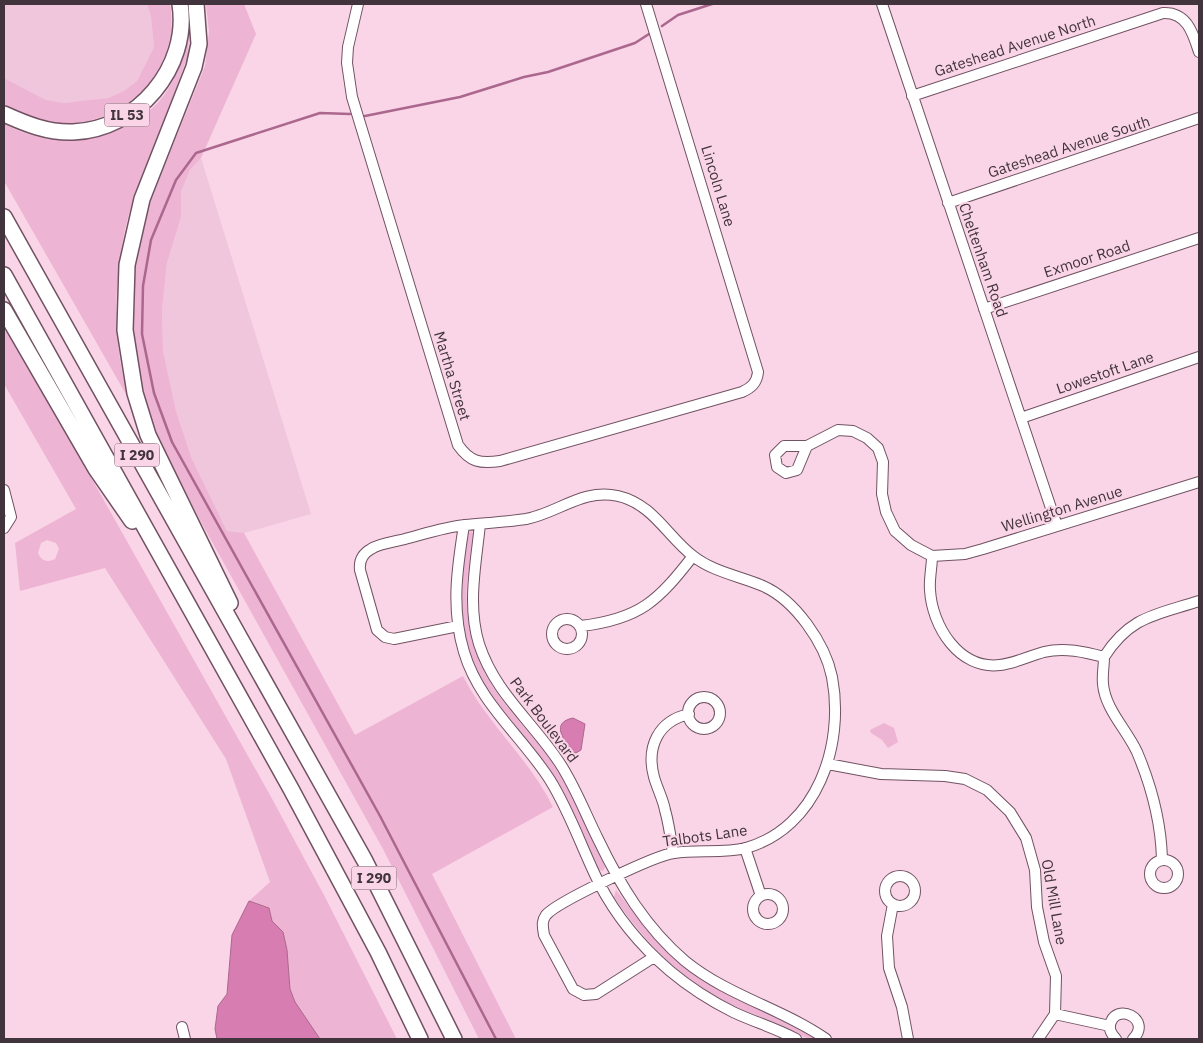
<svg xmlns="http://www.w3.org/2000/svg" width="1203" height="1043" font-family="'IBM Plex Sans',sans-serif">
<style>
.built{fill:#f0c6dc}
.green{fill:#eeb4d3;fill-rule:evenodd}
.water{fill:#d87db1;stroke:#ab678e}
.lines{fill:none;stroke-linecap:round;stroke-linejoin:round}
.stream{stroke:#ab678e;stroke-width:2.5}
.minor-casing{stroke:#715262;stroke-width:12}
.highway-casing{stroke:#715262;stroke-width:18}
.minor{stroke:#fff;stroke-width:10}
.highway{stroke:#fff;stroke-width:15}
.labels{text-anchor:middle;stroke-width:4;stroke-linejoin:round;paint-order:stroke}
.shield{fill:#f9d5e7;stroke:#79646f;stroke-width:1}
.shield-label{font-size:14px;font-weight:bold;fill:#42343c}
.street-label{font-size:15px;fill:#42343c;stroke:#f9d5e7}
</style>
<rect width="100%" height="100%" fill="#f9d5e7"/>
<path class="built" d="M4,4h143l4,13 3,30 -17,34 -13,10 -16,7 -21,4 -22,1 -19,-3 -42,-22z
M201,158l110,356 -67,19 -17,-2 -35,-72 -16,-48 -13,-60 -1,-42 5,-46 14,-46v-25l9,-22z"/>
<path class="green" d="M147,4h23c12,68 -50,126 -117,119 -19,-2 -34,-10 -49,-19v-26l42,22 19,3 43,-5 16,-7 13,-10 17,-34 -3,-30z
M206,4h38l12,30 -55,124 -11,12 -9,22v25l-14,46 -5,46 1,42 13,60 16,48 35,72 17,2 111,202 108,-59c24,48 66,82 90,131l-121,67 84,165h-37l-96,-190 -182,-327 -40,-78 -18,-46 -9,-44 -2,-49 3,-46 14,-54 56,-139 4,-34z
M189,33l-1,22c-11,30 -21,60 -33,89 -11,28 -24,57 -30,86 -12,55 -13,120 6,173l-127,-222v-57c47,25 105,21 146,-14 23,-18 32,-49 39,-77z
M4,323l266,472 55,102 72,142h-77l-25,-37 -5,-13 -7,-57 -11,-11 -3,-13 -20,-7 21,-19 -44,-123 -121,-191 -85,23 -5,-48 61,-34 -72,-125zM47,540l9,3 3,6 -4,10c-7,4 -14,2 -17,-6l3,-10z
M471,531l3,3c-2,17 -5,33 -7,49 -3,40 9,82 33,114 16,23 37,42 52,65 22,32 36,70 53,105l-2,4 -4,-1c-16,-34 -30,-72 -51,-103 -17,-25 -39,-44 -55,-68 -37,-53 -34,-105 -25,-166z
M884,723l10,5 4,14 -10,6 -6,-8 -11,-7 -1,-3z
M616,890l31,40 34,35 48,31 57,25 30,18c-15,0 -25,-9 -38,-15 -16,-7 -31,-12 -46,-19 -50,-25 -87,-62 -118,-108z"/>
<path class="water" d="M573,718l12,6 -4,26 -5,3 -4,-1c-8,-13 -22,-29 1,-34z
M249,901l20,7 3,13 11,11 4,18 3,39 5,13 25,37h-103l-2,-10 3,-23 9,-12 5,-59z"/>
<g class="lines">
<path class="stream" d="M662,26l16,-11 34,-11
M350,114l-30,-1 -124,40 -20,27 -25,60 -8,46 -1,48 12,59 18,49 208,374 116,223
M365,116l95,-19 64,-20 24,-5 87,-29 14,-9"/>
<defs>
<path id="minor" d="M358,4l-10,43 -1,16 5,34 106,348c12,17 22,19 42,16l242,-69c9,-4 15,-9 16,-20l-112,-368
M882,4l175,522
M912,96l251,-83c24,-1 30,20 36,39
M948,203l251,-85
M984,309l215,-71
M1021,418l178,-61
M807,446l-10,24 -11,3 -9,-6 -2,-12 9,-9h23l31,-16 15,1 14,7 11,10 5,14 -1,32 4,18 9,19 16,14 21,11
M4,490l7,27 -7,11
M480,524c-4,40 -13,81 -1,120 16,49 52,76 80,118 16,24 26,51 39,77 22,46 48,89 87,122 43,35 96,47 141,78
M464,525c-7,44 -13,84 0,127 15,51 58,84 86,128 20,32 32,69 49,103 17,33 43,64 71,88 19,16 41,30 63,41 21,10 43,16 63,27
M932,556c0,11 -3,23 -2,34 2,36 29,80 70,75 16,-2 29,-9 44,-13 20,-5 41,0 60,5 26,-41 52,-42 95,-56
M932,556l33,-2 18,-5 216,-67
M552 634a15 15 0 1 1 30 0a15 15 0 1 1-30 0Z
M458,626l-64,13 -9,-2 -8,-7 -17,-60c-1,-9 2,-16 11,-21 9,-6 23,-7 34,-10 19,-5 40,-12 60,-14 20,-2 41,-3 61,-6 32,-6 57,-31 92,-23 35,8 49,40 75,60 20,16 47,20 70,30 32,14 62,57 69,91 13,68 -15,151 -86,171 -23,6 -49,1 -72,5 -18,2 -117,49 -128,62 -5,7 -3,12 -2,20l29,54 11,6 12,-1 58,-37
M581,626c59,-7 77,-25 112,-70
M1104,657c0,9 -2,18 -1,27 2,25 24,46 34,68 14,33 24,71 25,107
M688 713a16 16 0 1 1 32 0a16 16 0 1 1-32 0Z
M828,764l53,10 64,2 20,3 22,11 23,22 16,26 9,32 2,37 7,35 12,34 -1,38 -17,25
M745,848l16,48
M673,853c-2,-14 -4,-29 -8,-43 -2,-11 -8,-22 -11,-33 -8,-30 4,-56 35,-63
M1150 874a14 14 0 1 1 28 0a14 14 0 1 1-28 0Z
M885 891a15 15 0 1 1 30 0a15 15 0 1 1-30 0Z
M753 909a15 15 0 1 1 30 0a15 15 0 1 1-30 0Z
M893,904l-6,32 2,32 13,39 6,32
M1055,1014l55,12
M182,1027l3,12
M1116,1039c-4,-4 -7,-8 -6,-14 5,-24 43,-6 23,14"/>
<path id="highway" d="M196,4l3,40 -5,23 -52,132 -15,66 -2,65 10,63 13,42 82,168
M4,114c22,10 44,19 69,18 64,-2 117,-65 107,-128
M4,217l361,644 89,178
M4,275l287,514 87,163 42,87
M4,310l92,159 36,52"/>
</defs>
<use href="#minor" class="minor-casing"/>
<use href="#highway" class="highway-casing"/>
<use href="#minor" class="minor"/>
<use href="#highway" class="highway"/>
</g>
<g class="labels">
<g class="shield">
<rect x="104.5" y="103.5" width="45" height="23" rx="4"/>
<rect x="114.5" y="443.5" width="45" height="23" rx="4"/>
<rect x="351.5" y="866.5" width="45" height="23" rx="4"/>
</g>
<g class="shield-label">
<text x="127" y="120">IL 53</text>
<text x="137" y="460">I 290</text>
<text x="374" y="883">I 290</text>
</g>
<g class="street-label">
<text transform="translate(1015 46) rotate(-18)" y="5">Gateshead Avenue North</text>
<text transform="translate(1069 147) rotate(-18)" y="5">Gateshead Avenue South</text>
<text transform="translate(718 186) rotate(73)" y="5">Lincoln Lane</text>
<text transform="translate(1087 259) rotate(-18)" y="5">Exmoor Road</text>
<text transform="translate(983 260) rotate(71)" y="5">Cheltenham Road</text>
<text transform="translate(1105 373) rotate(-19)" y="5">Lowestoft Lane</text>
<text transform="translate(452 376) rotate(73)" y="5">Martha Street</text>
<text transform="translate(1062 509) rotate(-17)" y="5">Wellington Avenue</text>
<text transform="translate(544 720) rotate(53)" y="5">Park Boulevard</text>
<text transform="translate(705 836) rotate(-8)" y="5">Talbots Lane</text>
<text transform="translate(1054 902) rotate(80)" y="5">Old Mill Lane</text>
</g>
</g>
<rect width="1203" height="1043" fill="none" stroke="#42343c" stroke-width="10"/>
</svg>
